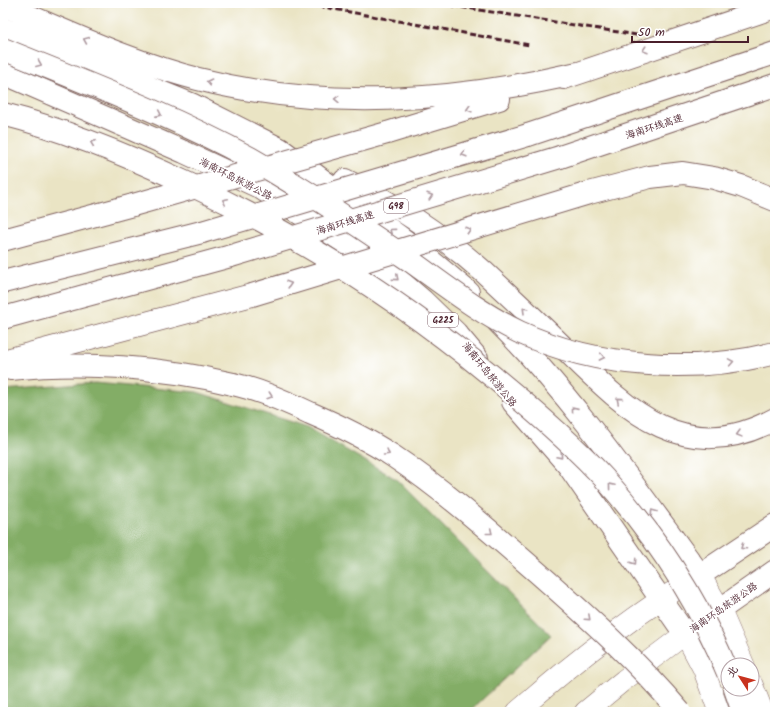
<svg xmlns="http://www.w3.org/2000/svg" width="778" height="715" font-family="Kalam,'LXGW WenKai TC',sans-serif">
<style>
.forest{fill:#83ad66;stroke:#666648}
.lines{fill:none;stroke-linecap:round;stroke-linejoin:round}
.major-casing{stroke:#826461;stroke-width:22}
.highway-casing{stroke:#826461;stroke-width:24}
.major{stroke:#fff;stroke-width:21}
.highway{stroke:#fff;stroke-width:22}
.rail{stroke:#4a1f2b;stroke-width:3;stroke-dasharray:6 3;stroke-linecap:butt}
.highway-bridge-casing{stroke:#826461;stroke-width:24;stroke-linecap:butt}
.highway-bridge{stroke:#fff;stroke-width:22}
.oneway{stroke:#ae9aa0}
.labels{text-anchor:middle;stroke-width:4;stroke-linejoin:round;paint-order:stroke}
.shield{fill:#fff;stroke:#80626b;stroke-width:1}
.shield-label{font-size:9px;font-weight:bold;fill:#4a1f2b}
.street-label{font-size:10px;fill:#4a1f2b;stroke:#fff}
</style>
<rect width="100%" height="100%" fill="#fff"/>
<filter id="ink" filterUnits="userSpaceOnUse"><feTurbulence type="fractalNoise" baseFrequency=".025" numOctaves="2"/><feDisplacementMap in="SourceGraphic" scale="8" xChannelSelector="R" yChannelSelector="G"/><feConvolveMatrix kernelMatrix="1 2 1 2 8 2 1 2 1" color-interpolation-filters="sRGB"/></filter>
<filter id="wash" filterUnits="userSpaceOnUse"><feTurbulence type="fractalNoise" baseFrequency=".012" numOctaves="4" result="noise"/><feDisplacementMap in="SourceGraphic" scale="16" xChannelSelector="R" yChannelSelector="G"/><feGaussianBlur stdDeviation="0.9" result="paint"/><feColorMatrix in="noise" values="0 0 0 0 0 0 0 0 0 0 0 0 0 0 0 0 0 1.4 0 .05"/><feComposite in="paint" operator="in"/></filter>
<g filter="url(#wash)">
<rect width="100%" height="100%" fill="#eae4c4"/>
<path class="forest" d="M95,383l102,9 110,35 89,52 155,156 -82,77h-466v-322z"/>
</g>
<g filter="url(#ink)">
<g class="lines">
<defs>
<path id="major" d="M752,684l11,28
M517,712c58,-51 117,-98 183,-137l20,34 24,56
M585,712l39,-32 61,-46 18,34 16,44"/>
<path id="highway" d="M3,5c64,26 127,57 195,74 127,32 253,23 380,-6
M3,29l190,76 87,44 139,102 49,41
M3,73l181,79 75,35 124,80 40,34 33,32 21,25
M564,78l211,-71
M387,133l112,-34
M528,135l247,-82
M560,157l215,-72
M345,180c51,24 97,55 140,93 28,26 56,52 83,79 62,61 118,115 207,67
M589,193l61,-16 33,-4 31,5 27,8 34,14
M3,240l130,-35
M3,282l199,-50
M3,318l228,-62
M498,322c75,75 139,168 202,253l75,-50
M3,361l249,-66
M10,369c73,-8 152,-2 223,15
M513,402l55,63 117,169 90,-63
M735,689l8,23"/>
</defs>
<use href="#major" class="major-casing"/>
<use href="#highway" class="highway-casing"/>
<use href="#major" class="major"/>
<use href="#highway" class="highway"/>
<path class="rail" d="M301,3l228,42
M435,3l202,32"/>
<defs>
<path id="highway-bridge" d="M3,49c83,34 168,66 247,109 56,32 109,68 162,104 35,25 68,51 107,70 78,36 174,42 256,21
M3,114c64,16 126,42 186,70 109,51 210,115 303,192 39,32 78,65 112,102 51,57 95,124 124,195
M133,205l254,-72
M202,232l326,-97
M231,256l329,-99
M252,295l337,-102
M233,384c27,6 52,17 77,29 28,12 57,26 83,43 51,34 98,76 144,116 50,44 100,89 143,140"/>
</defs>
<use href="#highway-bridge" class="highway-bridge-casing"/>
<use href="#highway-bridge" class="highway-bridge"/>
</g>
<defs><path id="oneway-chevron" d="M-2-3.5L2.5 0L-2 3.5" fill="none" stroke-width="1.6" stroke-linecap="round" stroke-linejoin="round"/></defs>
<g class="oneway">
<use href="#oneway-chevron" transform="translate(86 40) rotate(-157)"/>
<use href="#oneway-chevron" transform="translate(645 50) rotate(162)"/>
<use href="#oneway-chevron" transform="translate(39 64) rotate(22)"/>
<use href="#oneway-chevron" transform="translate(209 82) rotate(-168)"/>
<use href="#oneway-chevron" transform="translate(337 99) rotate(-179)"/>
<use href="#oneway-chevron" transform="translate(469 109) rotate(164)"/>
<use href="#oneway-chevron" transform="translate(159 114) rotate(24)"/>
<use href="#oneway-chevron" transform="translate(93 143) rotate(-159)"/>
<use href="#oneway-chevron" transform="translate(464 154) rotate(164)"/>
<use href="#oneway-chevron" transform="translate(430 196) rotate(-17)"/>
<use href="#oneway-chevron" transform="translate(225 201) rotate(-154)"/>
<use href="#oneway-chevron" transform="translate(468 230) rotate(-17)"/>
<use href="#oneway-chevron" transform="translate(392 231) rotate(-144)"/>
<use href="#oneway-chevron" transform="translate(396 278) rotate(40)"/>
<use href="#oneway-chevron" transform="translate(289 284) rotate(-17)"/>
<use href="#oneway-chevron" transform="translate(525 310) rotate(-136)"/>
<use href="#oneway-chevron" transform="translate(602 357) rotate(11)"/>
<use href="#oneway-chevron" transform="translate(731 362) rotate(-10)"/>
<use href="#oneway-chevron" transform="translate(270 396) rotate(19)"/>
<use href="#oneway-chevron" transform="translate(619 400) rotate(-140)"/>
<use href="#oneway-chevron" transform="translate(574 409) rotate(-129)"/>
<use href="#oneway-chevron" transform="translate(739 434) rotate(165)"/>
<use href="#oneway-chevron" transform="translate(387 453) rotate(31)"/>
<use href="#oneway-chevron" transform="translate(560 456) rotate(49)"/>
<use href="#oneway-chevron" transform="translate(611 486) rotate(-130)"/>
<use href="#oneway-chevron" transform="translate(653 512) rotate(-126)"/>
<use href="#oneway-chevron" transform="translate(490 532) rotate(39)"/>
<use href="#oneway-chevron" transform="translate(743 547) rotate(146)"/>
<use href="#oneway-chevron" transform="translate(634 562) rotate(55)"/>
<use href="#oneway-chevron" transform="translate(588 618) rotate(42)"/>
</g>
</g>
<g class="labels">
<g class="shield">
<rect x="384" y="199" width="24" height="14" rx="3"/>
<rect x="428" y="313" width="30" height="14" rx="3"/>
</g>
<g class="shield-label">
<text x="396" y="209">G98</text>
<text x="443" y="323">G225</text>
</g>
<g class="street-label">
<text transform="translate(654 126) rotate(-18)" y="4">海南环线高速</text>
<text transform="translate(236 178) rotate(27)" y="4">海南环岛旅游公路</text>
<text transform="translate(345 222) rotate(-17)" y="4">海南环线高速</text>
<text transform="translate(490 374) rotate(51)" y="4">海南环岛旅游公路</text>
<text transform="translate(723 607) rotate(-35)" y="4">海南环岛旅游公路</text>
</g>
</g>
<rect width="778" height="715" fill="none" stroke="#fff" stroke-width="16"/>
<g transform="translate(740 677) rotate(306)"><circle r="19" fill="#ffffff" stroke="#b7a5aa"/>
<path d="M0-3L7 15L0 10L-7 15Z" fill="#c8321e"/>
<text y="-6" font-size="11" font-weight="bold" text-anchor="middle" fill="#4a1f2b">北</text>
</g>
<path d="M632 36v6h116v-6" fill="none" stroke="#4a1f2b" stroke-width="2"/>
<text x="638" y="36" font-size="12" fill="#4a1f2b" stroke="#ffffff" stroke-width="3" paint-order="stroke">50 m</text>
</svg>
